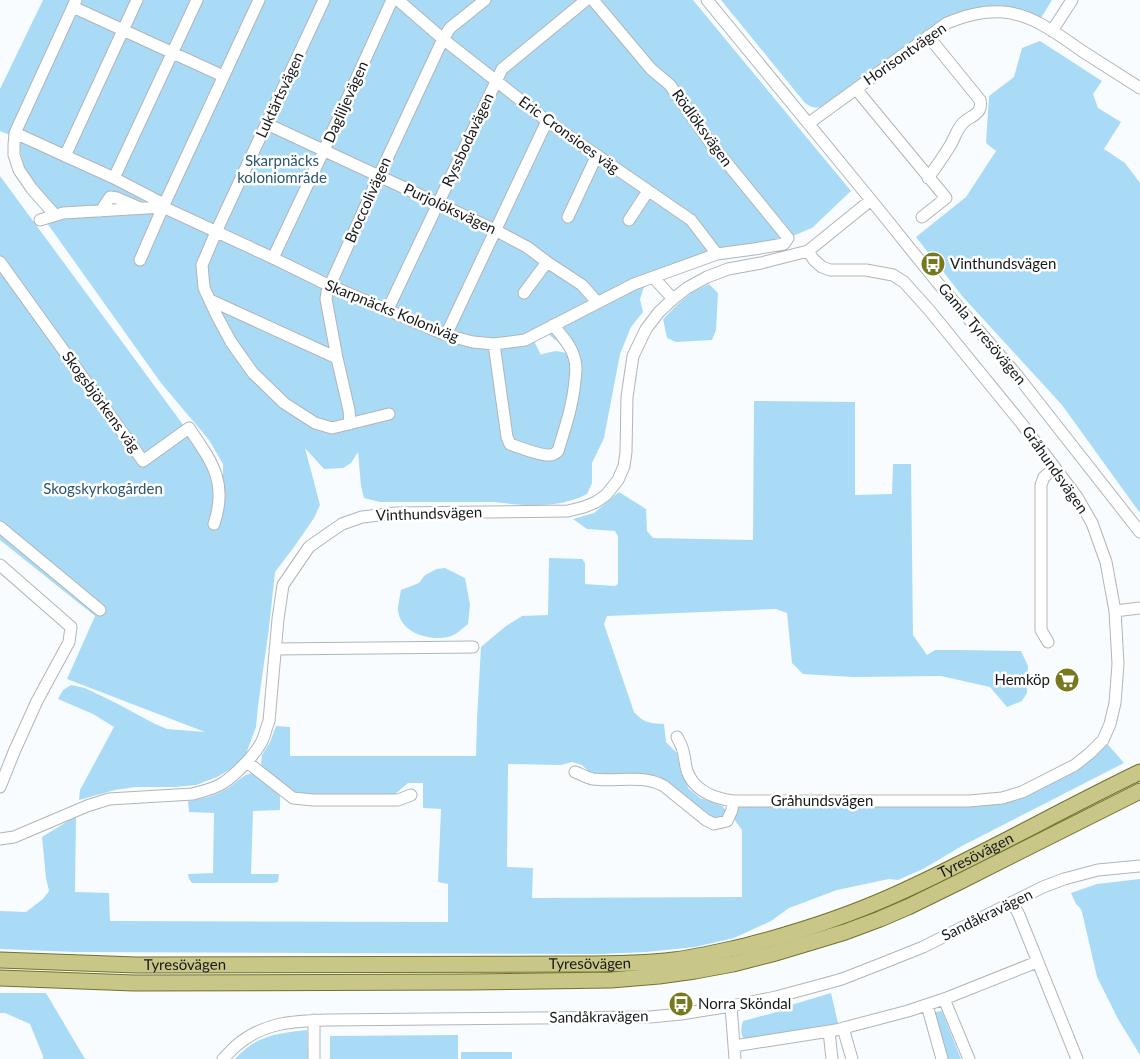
<svg xmlns="http://www.w3.org/2000/svg" width="1140" height="1059" font-family="Lato,sans-serif">
<style>
.green{fill:#a9dbf7;fill-rule:evenodd}
.lines{fill:none;stroke-linecap:round;stroke-linejoin:round}
.minor-casing{stroke:#b0b5b8;stroke-width:13}
.major-casing{stroke:#72722e;stroke-width:17}
.minor{stroke:#fff;stroke-width:11}
.major{stroke:#c8c788;stroke-width:15}
.labels{text-anchor:middle;stroke-width:5;stroke-linejoin:round;paint-order:stroke}
.street-label{font-size:15px;fill:#161819;stroke:#fff}
.park-label{font-size:15px;fill:#2a576e;stroke:#fff}
.poi-label{font-size:15px;fill:#161819;stroke:#fff;text-anchor:start}
</style>
<rect width="100%" height="100%" fill="#f8fcff"/>
<path class="green" d="M43,0h650l158,191 -39,37 -29,12 -48,14 -59,19 -32,14 -4,12 3,13 -12,15 -11,27 -16,84 -12,25v20l-5,11c-5,2 -10,5 -15,6 -23,8 -55,5 -78,2h-114l-16,-4 -3,-12 -3,-34 -7,11 -8,5 -19,1 -19,-21 15,57 -6,13 -20,29 -19,25 -6,56 -11,78 -2,21 -10,27 -13,14 -16,9 -21,8 -21,2h-40l-20,3 -36,10 1,-10 34,-63 -21,-13 -35,-15 5,-9 8,-5 14,3 31,15 37,20 14,6 38,3 -138,-53 28,-63 -95,-76v-364l220,299 3,13v-24l-14,-24 -48,-57 -114,-160 11,-2 -2,-14 -6,-4 -26,-36 -5,-20 -9,-12 -10,-4v-42zM547,333l11,9 9,11 -11,-2 -14,3 -1,1 -8,-16z
M721,0h331l-11,18 -14,-6 -72,2 -15,7 -113,83c-9,5 -14,5 -22,-1z
M1040,41l62,40 -9,13 5,14 23,14 -17,27 21,14 15,20v330l-78,-108 -99,-108 -47,-60 50,-40 30,-46 -10,-8 3,-47 25,-19 8,-29z
M709,284l9,9 -2,37 -4,10 -36,2 -9,-4 -4,-19 15,-15 13,-11z
M754,401l101,1v93l37,-1 1,-30h18l2,171 14,20 8,-5h24l62,1 7,15 -1,27 -5,8 -15,6 -17,-20 -49,-11 -88,1 -50,-3 -11,-11 -5,-50 -11,-4 -169,7 -3,8 30,88c10,11 15,11 30,12l2,18 11,11 4,20 8,16 11,9 22,8 4,4v4l-5,6h-7l-56,-44 -15,-2h-52l-9,-9 -10,-3 -11,3 -53,-1 -1,103 26,1 -1,30 210,-1v-67l-8,-11 3,-12 5,-2 269,-6 93,-59 20,23 -162,83 -39,23 -25,11 -9,-1 -52,11 -48,18 -18,13 -37,17 -39,9 -49,5 -46,2 -525,-2 -75,-3v-38l26,1 17,-13 6,-8 -3,-13 -4,-41 34,-21 -1,76 34,1 1,28 338,1v-38l-10,-2 3,-73 -18,-1v-25h-15l-14,12 -82,1 -15,-3 -10,-5 -23,-19 -3,-5 1,-9 8,-13 6,-16 14,1v29h186l1,-37 4,-72 25,-21 16,-10 26,-1 1,-57 33,1 3,4v21l30,2 3,-2v-48l-3,-5 -28,-2 -14,-10 21,-6 25,-21 27,17 1,22 6,7 100,2z
M445,568l20,10 5,27 -2,19c-5,4 -13,12 -20,13 -19,4 -48,-4 -50,-27 0,-6 2,-14 3,-20l18,-7 6,-8 12,-6z
M252,773l6,3 22,20v14l-27,1 -2,63h28l-1,8 -5,1h-81l-3,-4 -1,-5 25,-1 1,-60 -25,-1 -1,-11c15,-2 27,-5 40,-13 8,-5 14,-13 24,-15z
M1140,879v176l-22,-36 -21,-42 -15,-65 -2,-4 -4,-4 -5,-11 26,-9z
M0,993h46l39,66h-42v-3l-13,-32 -25,-11h-5z
M831,993l7,30 -7,3 -87,13c-4,-5 -3,-12 -1,-18l41,-11 7,-5z
M942,1011l19,48h-13l-13,-47z
M307,1030l1,29h-73c20,-23 43,-26 72,-29z
M458,1035v24h-128v-23z
M461,1052h51v7h-51z"/>
<g class="lines">
<defs>
<path id="minor" d="M76,0l-61,133 99,45 44,23 5,6 110,51 51,25 122,52 27,7 21,2 31,-4 109,-56 83,-30 37,-5 30,-5 4,-6 -79,-97 -39,-56 -19,-16 -58,-69
M324,0l-108,232 -14,33 2,23 13,28 14,26 22,31 31,30 31,20 17,5 57,-14
M398,0l45,39 104,82 144,99 26,34
M707,0l164,200 66,82 79,92 124,158
M73,7l150,69
M1052,31l20,-31
M928,36l52,64c3,15 -9,15 -17,23 -6,6 -8,14 -12,21 -7,12 -15,23 -23,34
M856,89l90,109 -24,19
M809,123l138,-100c20,-8 35,-12 56,-11 29,2 56,23 79,39 19,12 39,25 58,37
M267,124l228,106 32,17 20,15 35,23 16,18
M15,133l-1,12v10l5,15 13,19 23,26
M65,156l72,-156
M114,178l83,-178
M101,211l9,-14 7,1 23,10
M568,217l29,-62
M40,220l23,-7 100,-6 96,-207
M629,220l19,-29
M273,258l51,-108 68,-150
M140,260l23,-53
M0,262l143,199 46,-33c23,34 39,54 25,96
M653,277l20,22
M524,293l23,-31
M210,300l127,58
M388,309l114,-240 84,-69
M446,335l101,-214
M494,344l13,93 3,7c8,3 33,12 40,11 4,0 4,-1 8,-4 7,-23 15,-46 17,-71 1,-8 2,-15 -1,-23 -3,-12 -13,-22 -21,-32
M350,424l-1,-14 -12,-52 -11,-59 1,-7 52,-116 64,-137 7,-11 35,-28
M0,527l100,83
M0,565l71,62 -2,15 -32,59 -23,51 -14,35
M1115,611l25,-3
M1048,642l-7,-12v-145l3,-8 11,-9
M275,649l198,-2
M677,737c2,4 5,9 6,14 2,7 2,13 4,20 7,20 26,27 46,30h236l33,-3 20,-6 53,-27 15,-12 13,-13 7,-16 5,-21 3,-39 -3,-53 -9,-49 -14,-39 -15,-26 -55,-73 -92,-113 -26,-29 -11,-7 -27,-5h-36l-8,-3 -8,-7 -6,-9
M247,762l46,36 20,2h85l13,-5
M575,772c6,2 12,6 18,7 24,3 49,-5 71,7l42,34 8,4 13,-3 5,-11 1,-9
M0,839l14,-2 73,-31 22,-7 84,-5c10,-3 21,-5 30,-11 12,-8 31,-27 38,-40 4,-7 5,-15 8,-22l9,-102 5,-34 26,-38 17,-12 16,-11 20,-7 34,-4 172,-2 16,-4 12,-5 10,-7 12,-15 6,-14 2,-14 1,-55 6,-41 13,-27 13,-17 14,-13 14,-11 20,-11 21,-8 33,-6 47,-12 63,-51
M1012,902l7,13 58,144
M944,999l25,60
M927,1005l15,54
M731,1006l4,53
M314,1020v39
M843,1028l9,31
M829,1031l3,28
M734,1046l102,-16 72,-19 36,-12 93,-37
M223,1059c5,-5 9,-10 14,-14 27,-23 57,-24 91,-25l322,-3 31,-3 50,-8 45,-9 48,-13 18,-5 41,-16 40,-16 120,-60 21,-8 34,-9 42,-4"/>
<g id="major">
<path id="s1" d="M0,960l136,5 440,-1c33,0 66,0 98,-4 24,-3 48,-9 71,-14 50,-13 100,-29 147,-50 85,-38 165,-84 248,-124"/>
<path d="M0,978l134,5 335,-1 142,-2 48,-4 36,-5 38,-7 39,-10 73,-22 35,-13 28,-12 53,-26 179,-90"/>
</g>
</defs>
<use href="#minor" class="minor-casing"/>
<use href="#major" class="major-casing"/>
<use href="#minor" class="minor"/>
<use href="#major" class="major"/>
</g>
<defs>
<symbol id="bus-disc" viewBox="-11 -11 22 22"><circle r="9.5" fill="#78781e" stroke="#fff"/><path d="M-5-6H5V4H4V6H2V4H-2V6H-4V4H-5ZM-3.5-4V0h7V-4ZM-3.5 1.2v1.5H-2V1.2ZM2 1.2v1.5H3.5V1.2Z" fill="#fff"/></symbol>
<symbol id="supermarket-disc" viewBox="-11 -11 22 22"><circle r="9.5" fill="#78781e" stroke="#fff"/><path d="M-6-5.5h2.5l.6 2H6L4.5 2H-2.5L-4.4-4H-6ZM-1.5 3.2a1.3 1.3 0 1 0 .1 0ZM3 3.2a1.3 1.3 0 1 0 .1 0Z" fill="#fff"/></symbol>
</defs>
<g fill-rule="evenodd">
<use href="#bus-disc" x="919" y="250" width="28" height="28"/>
<use href="#supermarket-disc" x="1053" y="666" width="28" height="28"/>
<use href="#bus-disc" x="667" y="990" width="28" height="28"/>
</g>
<g class="labels">
<g class="street-label">
<text transform="translate(905 54) rotate(-35)" y="5">Horisontvägen</text>
<text transform="translate(280 95) rotate(-65)" y="5">Luktärtsvägen</text>
<text transform="translate(346 102) rotate(-66)" y="5">Dagliljevägen</text>
<text transform="translate(702 128) rotate(54)" y="5">Rödlöksvägen</text>
<text transform="translate(569 135) rotate(36)" y="5">Eric Cronsioes väg</text>
<text transform="translate(468 140) rotate(-65)" y="5">Ryssbodavägen</text>
<text transform="translate(368 200) rotate(-66)" y="5">Broccolivägen</text>
<text transform="translate(450 209) rotate(25)" y="5">Purjolöksvägen</text>
<text transform="translate(392 311) rotate(22)" y="5">Skarpnäcks Koloniväg</text>
<text transform="translate(982 334) rotate(50)" y="5">Gamla Tyresövägen</text>
<text transform="translate(101 402) rotate(54)" y="5">Skogsbjörkens väg</text>
<text transform="translate(1055 470) rotate(55)" y="5">Gråhundsvägen</text>
<text transform="translate(429 514) rotate(-2)" y="5">Vinthundsvägen</text>
<text x="822" y="806">Gråhundsvägen</text>
<text dy="5" stroke="none"><textPath href="#s1" startOffset="995">Tyresövägen</textPath></text>
<text transform="translate(987 915) rotate(-26)" y="5">Sandåkravägen</text>
<text dy="5" stroke="none"><textPath href="#s1" startOffset="590">Tyresövägen</textPath></text>
<text dy="5" stroke="none"><textPath href="#s1" startOffset="185">Tyresövägen</textPath></text>
<text transform="translate(599 1017) rotate(-1)" y="5">Sandåkravägen</text>
</g>
<g class="park-label">
<text x="282" y="166">Skarpnäcks<tspan x="282" dy="17">koloniområde</tspan></text>
<text x="103" y="494">Skogskyrkogården</text>
</g>
<g class="poi-label">
<text x="950" y="269">Vinthundsvägen</text>
<text x="1050" y="685" text-anchor="end">Hemköp</text>
<text x="698" y="1009">Norra Sköndal</text>
</g>
</g>
</svg>
